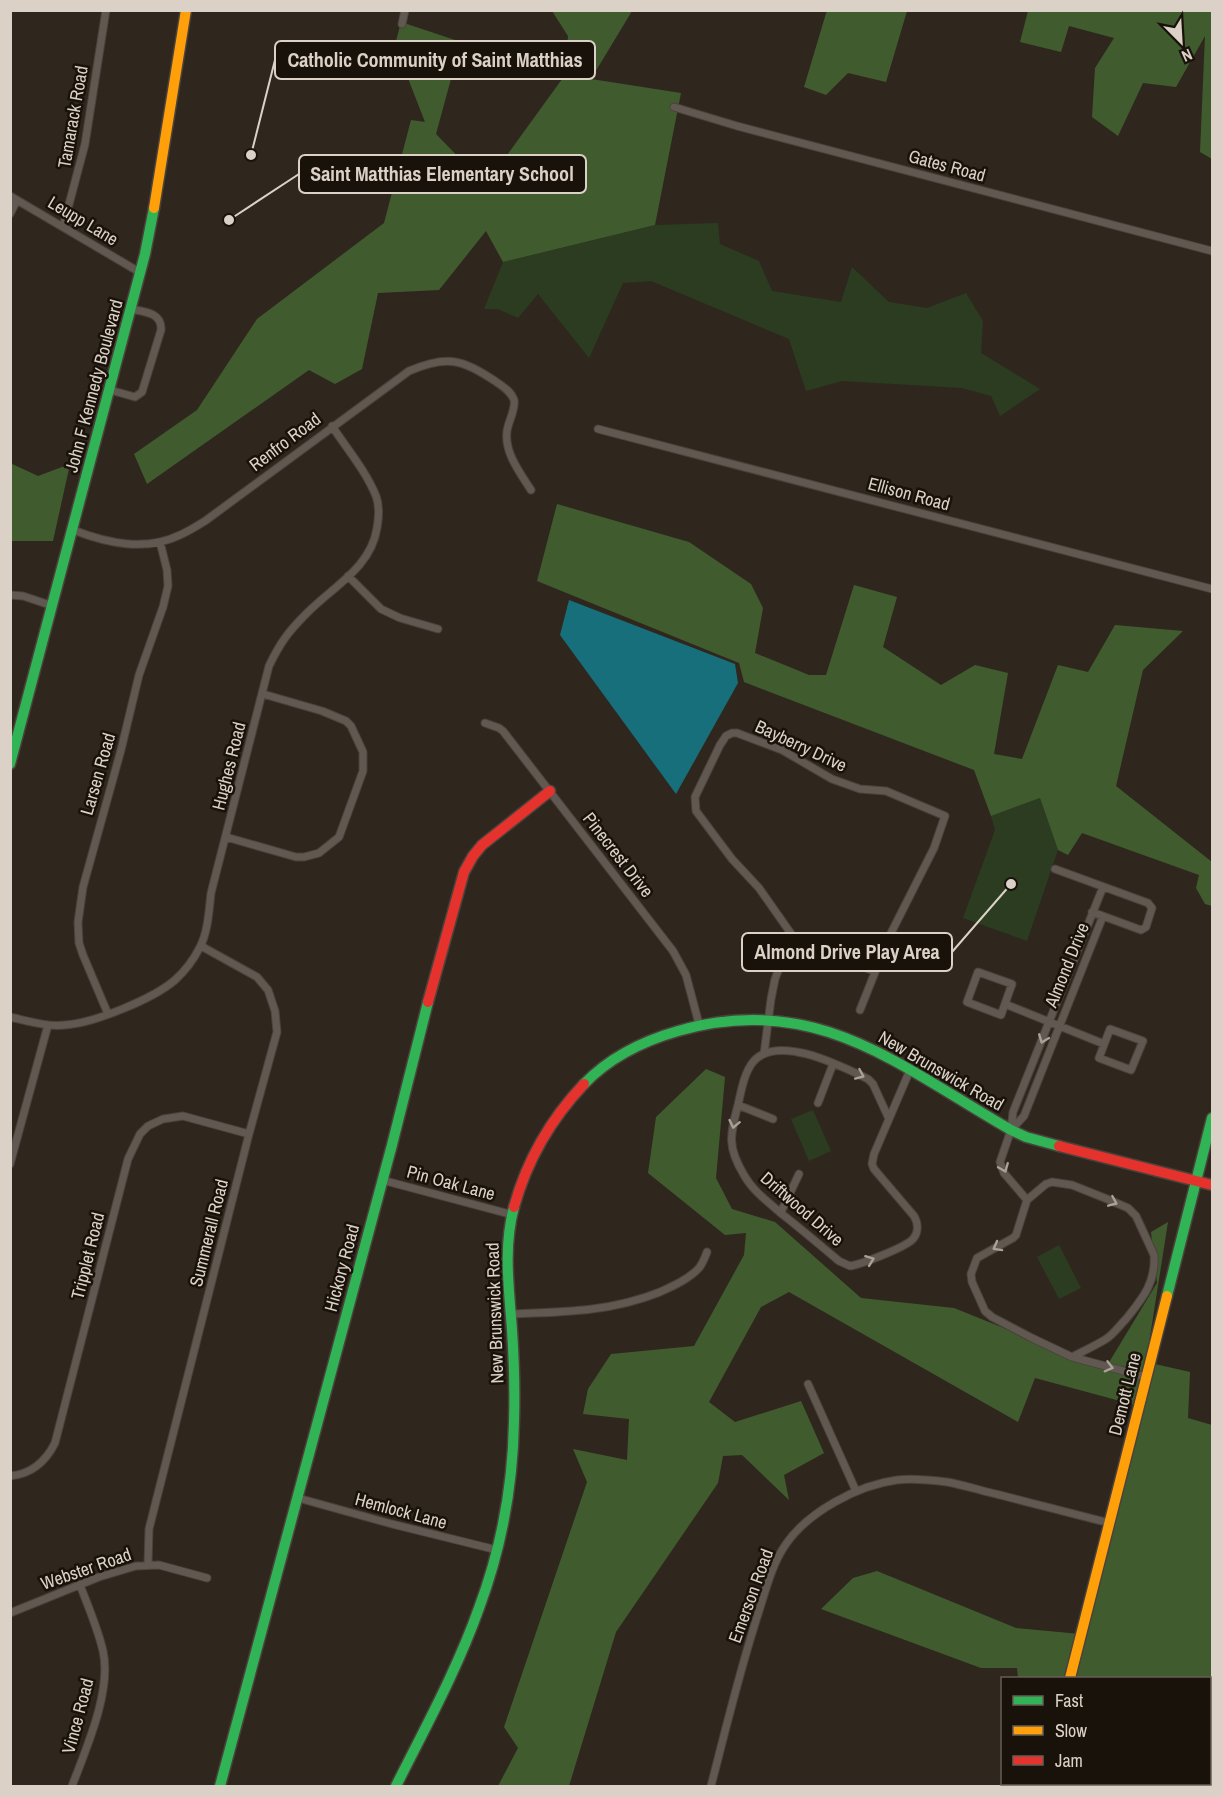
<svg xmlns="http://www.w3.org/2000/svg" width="1223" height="1797" font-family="'Archivo Narrow',sans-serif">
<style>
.green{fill:#2b3c20}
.forest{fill:#405c2f}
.water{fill:#176f7b}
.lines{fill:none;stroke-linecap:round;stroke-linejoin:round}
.street-casing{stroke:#4a423b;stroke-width:9}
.fast-casing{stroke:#4a423b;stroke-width:13}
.slow-casing{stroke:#4a423b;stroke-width:13}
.jam-casing{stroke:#4a423b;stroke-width:13}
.street{stroke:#605851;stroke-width:7}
.fast{stroke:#30b455;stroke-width:10}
.slow{stroke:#ff9f0a;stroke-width:10}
.jam{stroke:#e5322d;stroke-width:10}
.oneway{stroke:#aaa197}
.labels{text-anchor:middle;stroke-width:5;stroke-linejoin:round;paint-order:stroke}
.street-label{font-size:18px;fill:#dbd1c6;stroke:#19120b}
.leader{fill:none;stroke:#dbd1c6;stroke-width:2}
.callout-dot{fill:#dbd1c6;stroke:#19120b;stroke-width:2}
.callout{fill:#19120b;stroke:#dbd1c6;stroke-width:2}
.callout-label{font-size:20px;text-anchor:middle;font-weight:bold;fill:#dbd1c6}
</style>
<rect width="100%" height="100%" fill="#2f271e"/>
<path class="green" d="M718,223l2,21 39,17 13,30 69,11 11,-35 37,35 38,6 39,-15 17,28 -2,32 59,36 -40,27 -9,-20 -29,-8 -120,-7 -36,10 -17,-52 -138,-58 -28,2 -34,75 -51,-64 -20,24 -20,-9h-14l19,-47 152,-37z
M1040,798l18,52 -31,91 -64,-23 32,-88 -4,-14z
M813,1110l18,41 -22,10 -18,-42z
M1059,1245l22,43 -22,11 -22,-42z"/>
<path class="forest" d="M827,10l80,1 -21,71 -38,-9 -22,22 -22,-8z
M552,11h80l-41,68 90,14 -26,132 -152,37 -17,-31 -47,59 -61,3 -16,76 -27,15 -26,-14 -162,114 -13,-30 63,-44 60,-91 127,-96 27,-103 14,2 -30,-77 6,-23 60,20 -25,92 36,37 30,-9 63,-87 3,-39z
M1028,11h184v148l-12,-7 5,-116 -29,51 -33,-4 -25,53 -26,-19 3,-49 19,-30 -45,-12 -8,26 -41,-10z
M10,463l28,13 32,-12 -17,77h-42z
M557,504l132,38 62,42 12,24 -8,45 54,22h17l28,-90 43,12 -14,50 58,38 34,-20 33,8 -14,81 28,5 36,-94 30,7 27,-47 68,6 -40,39 -27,116 96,76v44l-7,-2 -9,-16 3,-13 -117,-42 -14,22 -10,-5 -18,-52 -49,18 -17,-46 -230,-88 -5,-19 -202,-82z
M706,1069l19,8 -9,101 16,31 43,13 86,76 93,10 151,61 52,-86 -6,-51 17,-10 -22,140 44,10 -2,46 24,7v361h-189v-2h187v-106h-192l-1,-10h-36l-160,-59 32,-31 24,-7 139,57 64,6 55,-229 -100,-27 -17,44 -229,-130 -28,15 -52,95 26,20 66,-21 23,52 -40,22 5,25 -47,-45 -19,1 -5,27 -102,149 -47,154h-71l20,-38 -14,-21 83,-245 -14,-33 54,11 2,-41 -46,-5 5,-25 23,-35 83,-8 50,-91 2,-22 -21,2 -77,-62 8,-56z"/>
<path class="water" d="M569,600l166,64 3,19 -62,111 -116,-159z"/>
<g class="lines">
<defs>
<path id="street" d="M402,24l3,-14
M674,107l63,19 475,125
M10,196l131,77
M10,214l7,-14
M63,227l22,-83 21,-134
M110,390l25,7 7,-5 19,-62c1,-18 -17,-18 -30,-21
M598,429l614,160
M73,530c34,13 72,22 107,5 9,-4 17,-9 25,-14l204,-150c39,-16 52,-12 86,10 7,5 16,10 19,19 2,9 -6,22 -7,31 -3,21 13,42 24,59
M348,576l33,33 19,9 38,11
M10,595l13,1 30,10
M485,723l14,5 4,3 170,220 13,24 13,49
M226,837l70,20h8l15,-4 20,-16 24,-66v-19l-12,-26 -5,-5 -24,-10 -59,-17
M1055,869l93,34 4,5 -6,19 -5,3 -49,-18
M978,972l34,12 -11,31 -34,-13z
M1005,1004l99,40
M860,1010l29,-73 45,-89 11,-32 -59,-25 -26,-2 -28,-10 -50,-29 -45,-17h-5l-6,3 -6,9 -25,52 1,14 36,48 27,29 33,47 34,18 48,18
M108,1014l-25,-59 -4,-12 -1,-21 5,-35 38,-137 18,-75 24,-68 5,-21 -1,-16 -7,-28
M10,1017c18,4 37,10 55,8 29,-2 88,-26 110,-45 10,-9 19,-21 25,-33 8,-15 9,-37 11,-54l58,-227c11,-23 19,-34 37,-52 26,-27 65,-46 71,-86 2,-11 3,-21 -1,-32 -10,-25 -29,-47 -44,-70
M1110,1029l33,12 -12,29 -32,-12z
M764,1054l7,-55 4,-20 17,-44
M818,1103l15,-39
M738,1105l35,14
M889,1119l-16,-35 -5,-5c-27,-13 -91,-46 -115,-17 -9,11 -12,30 -15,43 -8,30 -11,42 6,70 9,16 24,27 38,39 19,15 38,31 57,47l11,5c12,-2 56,-19 63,-27 6,-7 5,-16 1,-23l-40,-47 -2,-5 2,-10 36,-84
M1011,1130l13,-14 79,-200
M10,1164l38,-139
M382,1180l131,35
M1027,1200l-23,-27 -4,-11 11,-32 2,-18 90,-225
M781,1212l18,-38
M510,1314c53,-2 100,-2 150,-22 13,-6 29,-13 39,-24 4,-5 6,-11 8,-16
M1072,1357c11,-6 23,-11 34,-18 8,-5 13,-13 20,-20 16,-20 30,-36 28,-64l-18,-39 -8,-8 -21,-9 -35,-14 -20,-3 -6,2 -19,16 -11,35 -3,3 -36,20 -6,16 1,8 13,29 7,6 40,21 40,19 74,20
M808,1384l48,107
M10,1476c22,-2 36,-15 45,-33l73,-284 12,-25 8,-8 15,-7 20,-3 66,18
M298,1498l94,26 105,26
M148,1564l1,-35 100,-395 28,-102 -2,-21 -7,-21 -11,-13 -56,-31
M10,1613l89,-36 37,-11 23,-1 48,13
M72,1786c14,-37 40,-95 31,-135 -5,-22 -15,-45 -23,-66
M711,1786c15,-58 29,-117 48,-175 7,-22 13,-47 27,-67 22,-32 72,-59 111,-64 15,-2 34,0 50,2 17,3 35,9 53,13 36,9 73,19 110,28"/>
<path id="fast" d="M10,764l135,-510 9,-46
M584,1084c25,-26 59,-43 94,-53 138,-40 221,35 333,99l15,7 33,9
M1167,1296l45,-178
M220,1786l172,-641 36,-143
M396,1786c29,-58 61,-116 83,-178 22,-59 34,-124 35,-187 1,-31 0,-61 -2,-91 -3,-42 -9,-82 2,-123
M1043,1786l1,-2"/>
<path id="slow" d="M154,208l32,-198
M1070,1678l97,-382"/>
<path id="jam" d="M428,1002l36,-130 9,-16 9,-11 68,-54
M1059,1146l153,39
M514,1207c13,-47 36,-87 70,-123"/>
</defs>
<use href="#street" class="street-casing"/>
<use href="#fast" class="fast-casing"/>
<use href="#slow" class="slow-casing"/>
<use href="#jam" class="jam-casing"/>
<use href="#street" class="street"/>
<use href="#fast" class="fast"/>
<use href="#slow" class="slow"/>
<use href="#jam" class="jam"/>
</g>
<defs><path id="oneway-chevron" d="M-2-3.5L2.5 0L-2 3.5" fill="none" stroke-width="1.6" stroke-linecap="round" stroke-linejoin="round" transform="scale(1.5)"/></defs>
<g class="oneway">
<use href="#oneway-chevron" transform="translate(1043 1039) rotate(111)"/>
<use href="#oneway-chevron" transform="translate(860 1075) rotate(24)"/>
<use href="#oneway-chevron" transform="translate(734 1124) rotate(102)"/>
<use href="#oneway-chevron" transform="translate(1004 1168) rotate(68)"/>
<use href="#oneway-chevron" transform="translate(1113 1202) rotate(23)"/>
<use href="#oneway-chevron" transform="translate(997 1247) rotate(151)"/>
<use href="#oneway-chevron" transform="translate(870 1260) rotate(-21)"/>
<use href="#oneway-chevron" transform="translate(1109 1367) rotate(15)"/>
</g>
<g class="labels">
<g class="street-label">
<text transform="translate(73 117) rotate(-80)" y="6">Tamarack Road</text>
<text transform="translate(947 166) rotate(15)" y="6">Gates Road</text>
<text transform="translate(83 221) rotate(31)" y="6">Leupp Lane</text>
<text transform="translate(94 386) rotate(-75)" y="6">John F Kennedy Boulevard</text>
<text transform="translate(285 442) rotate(-37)" y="6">Renfro Road</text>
<text transform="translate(909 494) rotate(15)" y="6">Ellison Road</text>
<text transform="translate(801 746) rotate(25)" y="6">Bayberry Drive</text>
<text transform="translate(229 766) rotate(-76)" y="6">Hughes Road</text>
<text transform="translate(98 774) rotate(-74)" y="6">Larsen Road</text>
<text transform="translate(618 855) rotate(52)" y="6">Pinecrest Drive</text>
<text transform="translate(1067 965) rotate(-68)" y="6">Almond Drive</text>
<text transform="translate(941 1071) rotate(30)" y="6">New Brunswick Road</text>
<text transform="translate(451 1183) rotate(15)" y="6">Pin Oak Lane</text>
<text transform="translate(802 1209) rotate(41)" y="6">Driftwood Drive</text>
<text transform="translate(209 1233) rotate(-76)" y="6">Summerall Road</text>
<text transform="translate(88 1256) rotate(-76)" y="6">Tripplet Road</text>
<text transform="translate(342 1268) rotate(-75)" y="6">Hickory Road</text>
<text transform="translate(495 1313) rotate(-92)" y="6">New Brunswick Road</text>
<text transform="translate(1125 1394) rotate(-76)" y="6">Demott Lane</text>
<text transform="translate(401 1511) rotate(15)" y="6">Hemlock Lane</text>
<text transform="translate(86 1569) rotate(-19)" y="6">Webster Road</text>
<text transform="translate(751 1596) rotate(-70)" y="6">Emerson Road</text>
<text transform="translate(78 1716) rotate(-75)" y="6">Vince Road</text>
</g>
</g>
<path class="leader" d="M251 155L275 60M229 220L299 174M1011 884L952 952"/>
<g class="callout-dot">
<circle cx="251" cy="155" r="6"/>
<circle cx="229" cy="220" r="6"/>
<circle cx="1011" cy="884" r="6"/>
</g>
<g class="callout">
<rect x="275" y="41" width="320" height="38" rx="6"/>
<rect x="299" y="155" width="287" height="38" rx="6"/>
<rect x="742" y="933" width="210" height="38" rx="6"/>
</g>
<g class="callout-label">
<text x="435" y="67">Catholic Community of Saint Matthias</text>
<text x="442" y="181">Saint Matthias Elementary School</text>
<text x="847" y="959">Almond Drive Play Area</text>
</g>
<rect width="1223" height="1797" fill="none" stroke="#dbd1c6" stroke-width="24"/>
<rect x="1001" y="1677" width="210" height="108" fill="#19120b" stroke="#675e56" stroke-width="1.5"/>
<rect x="1013" y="1696" width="30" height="9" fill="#30b455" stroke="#675e56" stroke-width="1.5"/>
<text x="1055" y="1707" font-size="18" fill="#dbd1c6">Fast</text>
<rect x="1013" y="1726" width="30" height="9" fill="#ff9f0a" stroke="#675e56" stroke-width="1.5"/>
<text x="1055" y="1737" font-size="18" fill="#dbd1c6">Slow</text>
<rect x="1013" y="1756" width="30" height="9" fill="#e5322d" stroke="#675e56" stroke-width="1.5"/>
<text x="1055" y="1767" font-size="18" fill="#dbd1c6">Jam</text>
<g transform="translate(1181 42) rotate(156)" stroke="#19120b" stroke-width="4.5" paint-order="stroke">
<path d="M0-4.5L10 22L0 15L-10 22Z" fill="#dbd1c6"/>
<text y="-9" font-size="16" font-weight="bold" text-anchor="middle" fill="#dbd1c6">N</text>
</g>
</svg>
